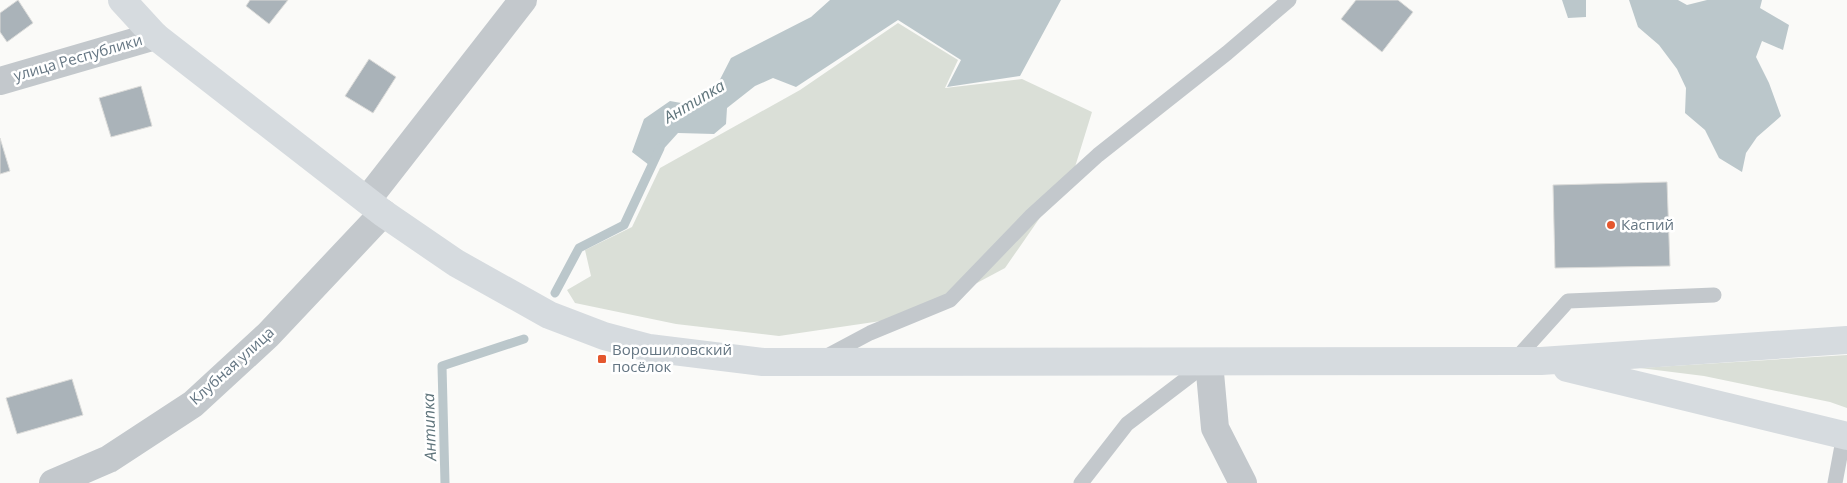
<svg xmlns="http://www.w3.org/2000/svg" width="1847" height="483" font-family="'Open Sans',sans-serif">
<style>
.green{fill:#dadfd7}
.water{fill:#bbc7cb}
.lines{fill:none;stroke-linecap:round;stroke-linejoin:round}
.stream{stroke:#bbc7cb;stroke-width:9}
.building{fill:#aab3b9;stroke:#dcdcda}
.lane{stroke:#c3c8cc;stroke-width:15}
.street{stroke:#c3c8cc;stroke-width:28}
.secondary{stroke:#d6dbdf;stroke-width:28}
.poi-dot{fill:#e4572e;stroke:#fff;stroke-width:2}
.labels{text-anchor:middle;stroke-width:5;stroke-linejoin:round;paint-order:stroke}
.street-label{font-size:15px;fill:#657683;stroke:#fff}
.poi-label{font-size:15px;fill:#657683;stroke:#fff;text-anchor:start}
.water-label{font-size:16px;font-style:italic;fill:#60757c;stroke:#fff}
</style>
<rect width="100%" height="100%" fill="#fafaf8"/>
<path class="green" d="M898,23l60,37 -13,28 77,-9 70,33 -17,55 -70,101 -90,48 -136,20 -103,-12 -101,-21 -8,-13 24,-14 -6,-26 47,-23 28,-59 140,-78z
M1847,355v53l-17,-6 -126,-26 -64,-8z"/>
<path class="water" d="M830,0h231l-41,76 -73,11 14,-27 -63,-40 -102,67 -23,-9 -18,8 -28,22 -1,16 -12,10 -36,-1 -29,32 -17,-13 12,-33 26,-18 28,5 14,-11 19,-37 80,-41z
M1562,0h24v17l-18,1z
M1629,0h49l9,5 20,-5h55l-2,8 29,17 -6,25 -21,-9 -6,16 13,26 12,33 -24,21 -11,16 -4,19 -23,-14 -14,-28 -20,-17 1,-25 -9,-19 -18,-24 -21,-18z"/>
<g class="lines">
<path class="stream" d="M555,293l24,-45 45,-23 36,-77
M445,483l-3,-117 82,-27"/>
</g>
<path class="building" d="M18,0l15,23 -26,19 -7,-10v-19z
M250,0h38l-19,24 -23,-18z
M1356,0h42l15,12 -31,40 -41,-33z
M369,59l27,18 -23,36 -28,-17z
M141,86l11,40 -41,11 -12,-39z
M0,138l10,33 -10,3z
M1667,182l3,84 -115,2 -2,-83z
M72,379l11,36 -66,19 -11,-36z"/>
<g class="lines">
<path class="lane" d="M825,357l45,-24 80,-33 82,-85 66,-60 129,-102 62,-53
M1514,361l54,-60 146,-6
M1081,483l46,-59 80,-61
M1835,483l9,-48"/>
<path class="street" d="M0,81l155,-45
M367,200l156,-200
M1209,362l6,66 28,55
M53,483l56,-24 84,-55 75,-69 115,-122"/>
<path class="secondary" d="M122,0l33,36 228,177 73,50 93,52 55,21 45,12 114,14 778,-1 306,-21
M1567,368l280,68"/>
</g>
<g class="poi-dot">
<circle cx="1611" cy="225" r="5"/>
<rect x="597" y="354" width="10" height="10" rx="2.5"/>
</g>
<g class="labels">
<g class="street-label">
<text transform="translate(78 58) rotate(-16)" y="5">улица Республики</text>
<text transform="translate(232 366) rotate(-42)" y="5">Клубная улица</text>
</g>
<g class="poi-label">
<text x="1621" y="230">Каспий</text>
<text x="612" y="355">Ворошиловский<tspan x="612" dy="17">посёлок</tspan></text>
</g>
<g class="water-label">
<text transform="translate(694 101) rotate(-31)" y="6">Антипка</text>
<text transform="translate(429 427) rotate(-92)" y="6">Антипка</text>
</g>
</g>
</svg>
